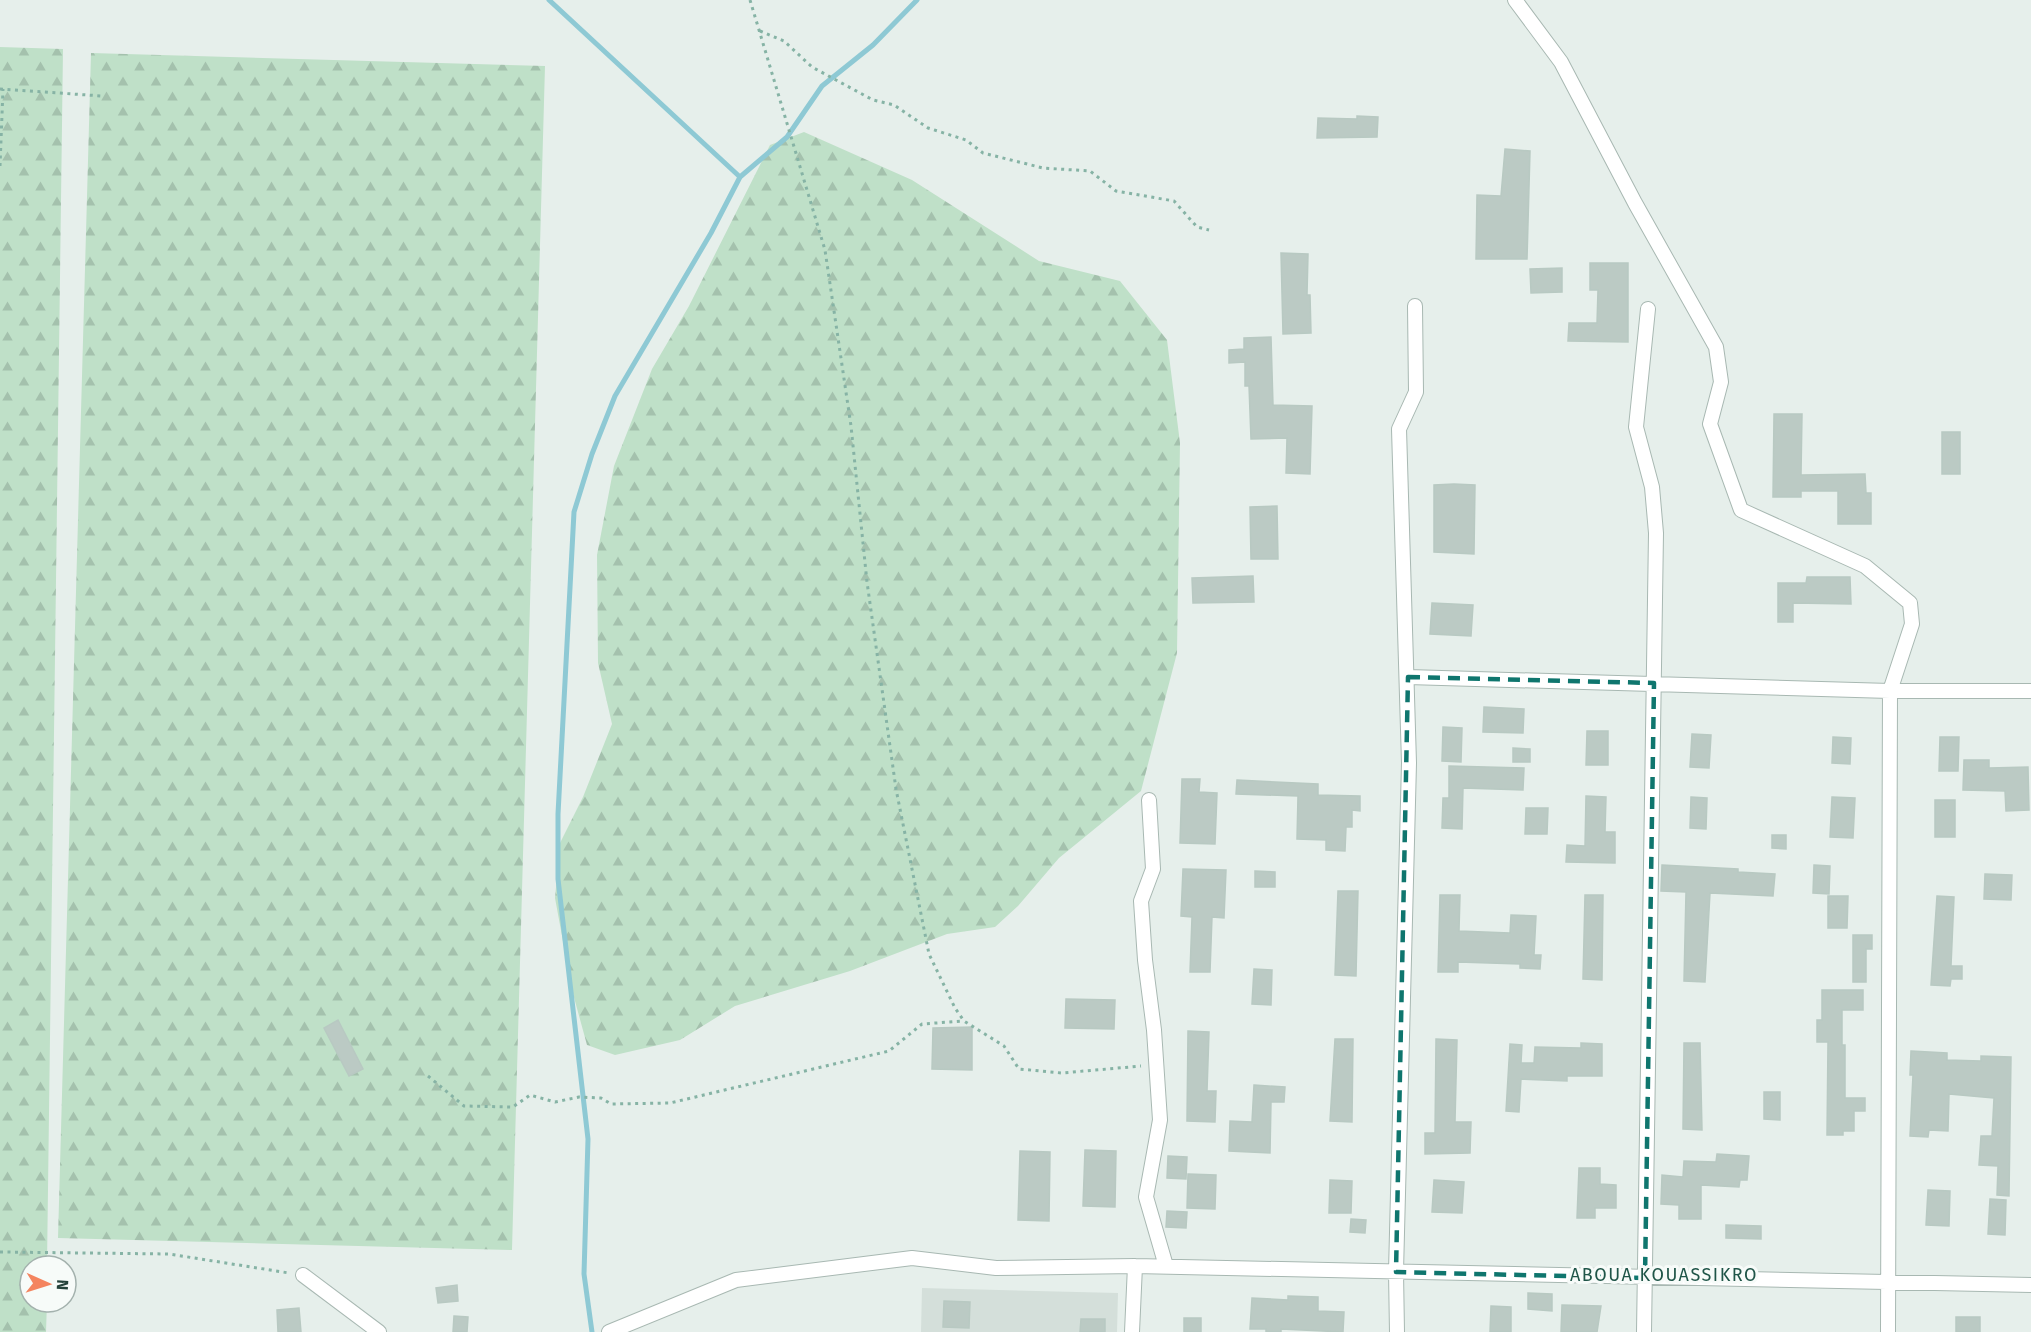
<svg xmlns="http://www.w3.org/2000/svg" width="2031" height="1332" font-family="'Fira Sans',sans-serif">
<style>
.built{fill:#d4dfda}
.forest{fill:url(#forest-firs)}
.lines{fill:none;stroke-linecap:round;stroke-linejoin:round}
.stream{stroke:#8ec9d4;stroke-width:5}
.building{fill:#bbcac4;stroke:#b8c9c2;stroke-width:1.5}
.street-casing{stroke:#a8b8b2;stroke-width:16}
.path{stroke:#86b3a5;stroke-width:3;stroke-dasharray:3 4.5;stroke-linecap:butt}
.street{stroke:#fff;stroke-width:14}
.marked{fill:none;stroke:#0f766e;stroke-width:4.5;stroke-dasharray:12 8;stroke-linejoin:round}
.labels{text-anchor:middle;stroke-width:6;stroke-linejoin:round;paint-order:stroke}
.quarter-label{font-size:18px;letter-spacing:1.5px;fill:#1f5548;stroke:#f7fbf9}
</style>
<defs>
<pattern id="forest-firs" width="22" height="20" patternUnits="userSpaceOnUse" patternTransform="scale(1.5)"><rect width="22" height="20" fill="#bfe0c8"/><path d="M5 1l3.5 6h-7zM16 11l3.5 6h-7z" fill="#a4c1ad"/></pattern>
</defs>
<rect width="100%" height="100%" fill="#e6efeb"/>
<path class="built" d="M922,1288l196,5 -1,39h-196z"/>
<path class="forest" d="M0,47l63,2 -16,1217h-17v36h17l-1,30h-46z
M91,53l454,13 -33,1184 -454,-12z
M804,132l108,48 127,81 81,20 47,59 13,103 -3,210 -36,138 -82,67 -41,48 -23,21 -48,7 -97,37 -115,35 -55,34 -65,15 -28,-10 -15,-55 -17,-92 5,-55 23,-46 29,-73 -14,-61 -1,-108 17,-89 38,-97 37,-63 81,-161z"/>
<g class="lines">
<path class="stream" d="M549,0l191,177
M592,1332l-8,-58 4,-135 -30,-260v-65l16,-302 18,-58 23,-58 96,-163 29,-56 47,-40 35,-51 51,-41 44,-45"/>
</g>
<path class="building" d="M1357,116l21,1 -1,20 -60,1 1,-20 39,1z
M1505,149l25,2 -3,108h-51l1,-64 24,1z
M1281,253l27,1 -1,41h3l1,38 -28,1z
M1590,263h38v79l-60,-1 1,-18h28l1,-33h-8z
M1562,268v24l-31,1 -1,-24z
M1271,337l2,68 39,1 -2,68 -24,-1 1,-35 -36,1 -2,-53h-4v-24l-16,1v-13l15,-1v-11z
M1774,414h28l-1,61 64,-1 1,19h5v31h-33v-33h-37v6h-28z
M1942,432h18v42h-18z
M1454,484l21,1 -1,69 -40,-2v-67z
M1277,506l1,53h-27l-1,-52z
M1253,576l1,26 -61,1 -1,-25z
M1807,577h43l1,27 -58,-1v19h-15v-39h28z
M1432,603l41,2 -2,31 -41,-2z
M1484,707l40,2 -1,24 -40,-1z
M1443,727l19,1 -1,34 -19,-1z
M1587,731h21v34h-22z
M1692,734l19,1 -2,33 -19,-1z
M1833,737l18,1 -1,26 -18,-1z
M1940,737h19l-1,34h-19z
M1513,748l17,1v13h-17z
M1964,760h25v8l39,-1 1,43 -23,1 -1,-20 -42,-1z
M1449,766l75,2 -1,22 -60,-2 -1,41 -20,-1 1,-30h6z
M1182,779h18l-1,13 18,1 -2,51 -35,-1z
M1237,780l81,4v11l42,1v15l-8,-1v17h-6l-1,24 -19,-1v-10l-29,-1 1,-43 -62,-2z
M1586,796l20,1 -1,35h10v31l-49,-1 1,-17 18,1z
M1691,797l16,1 -1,31 -16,-1z
M1832,797l23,1 -2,40 -23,-1z
M1935,800h20v37h-20z
M1526,808h22l-1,26h-22z
M1772,835h14v14l-14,-1z
M1662,865l76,4v3l37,2 -2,22 -63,-3 -5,89 -21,-1 2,-89 -25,-1z
M1814,865l16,1 -1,28 -16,-1z
M1183,869l43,1 -2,48 -12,-1 -2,55h-20l2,-55 -11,-1z
M1255,871l20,1v15h-20z
M1985,874l27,1 -1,25 -27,-1z
M1338,891h20l-2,85 -21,-1z
M1440,895h20l-1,36 51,2 1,-18 25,1 -2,39h7l-1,14 -20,-1v-4l-62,-2v10h-20z
M1585,895h18l-1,85 -19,-1z
M1828,896h20l-1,32h-19z
M1937,896l17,1 -3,69h11v13h-11l-1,7 -19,-1z
M1853,935h19v14h-6v33h-13z
M1254,969l18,1 -1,35 -19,-1z
M1822,990h41v20h-21v35h3v53h20v13h-11v20h-11v4h-16l1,-93h-11v-22h5z
M1066,999l49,1 -1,29 -49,-1z
M338,1020l25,49 -14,7 -25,-48z
M972,1027v43l-40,-1 1,-41z
M1188,1031l21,1 -2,59h9l-1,31 -28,-1z
M1335,1039h18l-1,83 -22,-1z
M1436,1039l21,1 -2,82h16l-1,31 -45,1v-21h10z
M1581,1043l21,1v32h-35v5l-46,-2 -2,33 -13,-1 4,-67 12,1 -1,18h13l1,-16 46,1z
M1684,1043h16l2,87 -19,-1z
M1911,1051l36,2v7l34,1v-5l30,1 -2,139 -12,-1 1,-29 -19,-1 2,-29h11l2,-38 -45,-4 -1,37 -19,-1 -1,7 -18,-1 3,-61h-3z
M1254,1085l31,2 -1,15h-13l-1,51 -41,-2 1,-30 22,1z
M1764,1092h16v28l-16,-1z
M1085,1150l31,1 -1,56 -32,-1z
M1020,1151l30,1 -1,69 -31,-1z
M1717,1154l32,2 -2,24h-7l-1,7 -38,-2v34h-22v-14l-18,-1 1,-29 21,2 1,-16 32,1z
M1168,1156l19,1 -1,22 -19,-1z
M1579,1168h21v16l16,1v23h-21v10h-18z
M1188,1174l28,1 -1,34 -28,-1z
M1330,1180l22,1 -1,32h-22z
M1434,1180l30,2 -2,31 -30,-1z
M1928,1190l22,1 -1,35 -23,-1z
M1990,1199l16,1 -1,35 -17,-1z
M1167,1211l20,1 -1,16 -20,-1z
M1351,1219l15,1 -1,13 -15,-1z
M1726,1225l35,1v13l-35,-1z
M457,1285l1,16 -20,2 -2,-15z
M1528,1293l24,1v17l-24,-2z
M1288,1296l30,1v14l26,1 -1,20 -62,-3v3h-15v-3h-16l2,-31 36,2z
M944,1301l26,1 -1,26 -26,-1z
M1562,1305l39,1 -4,26h-36z
M1491,1306l20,1v25h-21z
M299,1308l2,24h-23l-1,-22z
M454,1316l14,1 -1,15h-14z
M1956,1317h24v15h-24z
M1184,1318h17v14h-17z
M1081,1319h24v13h-25z"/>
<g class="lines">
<defs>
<path id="street" d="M1515,0l46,62 74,141 81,144 5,35 -11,42 31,86 124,56 45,37 2,21 -22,67 -2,641
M1408,677l482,14h141
M1149,800l4,69 -12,32 4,59 9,70 6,90 -14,77 20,69
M303,1275l76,57
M609,1332l127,-52 176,-22 84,10 139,-2 896,19
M1132,1332l3,-66
M1397,1332l-1,-60 13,-509 -10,-334 17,-37 -1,-86
M1644,1332l12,-799 -4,-46 -16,-60 12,-118"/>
</defs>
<use href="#street" class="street-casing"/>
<path class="path" d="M750,0l75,250 26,176 16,156 29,207 33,165 26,54 9,13 40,25 15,23 43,4 79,-7
M760,31l24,10 28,26 61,33 21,5 34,23 38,12 17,13 60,15 47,3 26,20 58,10 23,26 12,3
M0,89l102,7
M0,166l3,-77
M428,1076l36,30 49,1 17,-12 25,7 24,-5 22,1 10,6 59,-1 219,-52 33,-27 42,-3
M0,1252l169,2 120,19"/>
<use href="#street" class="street"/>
</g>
<path class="marked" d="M1408,677l246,6 -9,595 -249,-6z"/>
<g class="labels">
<g class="quarter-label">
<text x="1664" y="1281">ABOUA KOUASSIKRO</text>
</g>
</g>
<g transform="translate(48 1284) rotate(93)"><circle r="28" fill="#f7fbf9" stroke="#a3b1ad" stroke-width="1.5"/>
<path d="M0-4.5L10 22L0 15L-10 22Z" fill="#f4845f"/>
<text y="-9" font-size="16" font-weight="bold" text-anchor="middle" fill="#24423a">N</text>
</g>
</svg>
